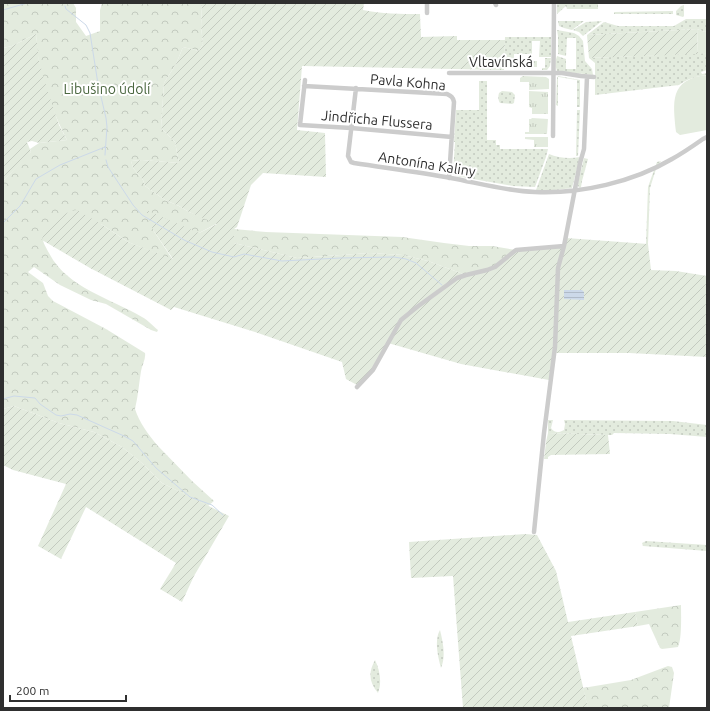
<svg xmlns="http://www.w3.org/2000/svg" width="710" height="711" font-family="Ubuntu,sans-serif">
<style>
.grass{fill:url(#grass-dots)}
.forest{fill:url(#forest-crowns)}
.park{fill:url(#park-tufts)}
.garden{fill:url(#garden-furrows)}
.pitch{fill:#e3ebde}
.water{fill:url(#water-rules)}
.lines{fill:none;stroke-linecap:round;stroke-linejoin:round}
.stream{stroke:#ccd9e9;stroke-width:1}
.minor{stroke:#ccc;stroke-width:4.5}
.labels{text-anchor:middle;stroke-width:4;stroke-linejoin:round;paint-order:stroke}
.street-label{font-size:14px;fill:#2f2f2f;stroke:#fff}
.park-label{font-size:14px;fill:#4b6740;stroke:#fff}
</style>
<defs>
<pattern id="grass-dots" width="8" height="8" patternUnits="userSpaceOnUse"><rect width="8" height="8" fill="#e3ebde"/><path d="M2 2h.1M6 6h.1" fill="none" stroke="#c3cabf" stroke-width="1.8" stroke-linecap="round"/></pattern>
<pattern id="forest-crowns" width="20" height="18" patternUnits="userSpaceOnUse"><rect width="20" height="18" fill="#e3ebde"/><path d="M2 6a3 3 0 1 1 6 0M12 15a3 3 0 1 1 6 0" fill="none" stroke="#c3cabf"/></pattern>
<pattern id="park-tufts" width="24" height="20" patternUnits="userSpaceOnUse"><rect width="24" height="20" fill="#e3ebde"/><path d="M3 7l-1-3M5 7V3M7 7l1-3M15 17l-1-3M17 17v-4M19 17l1-3" fill="none" stroke="#c3cabf"/></pattern>
<pattern id="garden-furrows" width="10" height="10" patternUnits="userSpaceOnUse"><rect width="10" height="10" fill="#e3ebde"/><path d="M-1 1l2-2M0 10L10 0M9 11l2-2" fill="none" stroke="#c3cabf"/></pattern>
<pattern id="water-rules" width="6" height="5" patternUnits="userSpaceOnUse"><rect width="6" height="5" fill="#ccd9e9"/><path d="M0 2.5h6" fill="none" stroke="#b0bbc8"/></pattern>
</defs>
<rect width="100%" height="100%" fill="#fff"/>
<path class="grass" d="M557,3h12l1,1h23l1,-1h4v6h-31l-1,-3 -9,8z
M684,5v11l-1,1 -7,-2v-4l5,-5z
M673,11v3h-59v-2z
M686,19h21v12l-2,1 -8,-3 -110,6 17,-13 14,4h56z
M558,21h26l-12,9 -8,-2 -5,-2z
M602,21l-19,15 -4,-4 -6,-2 13,-8z
M557,30l17,3 5,3 4,5 2,20 7,8 1,6 -36,-4c-2,-5 -2,-10 0,-15l9,3v10h10v-31h-9l-1,18 -8,-2v-18z
M505,37h46v20h-12l1,-16h-8v13h-18v7h23v6h-33z
M707,53v17l-6,2 1,2 5,-1v2c-10,1 -20,4 -28,10l-84,10v-32l-6,-5z
M545,58h6l-1,8 -3,4h-5v-2h3z
M558,76l22,4v27h-3v-27l-18,-3h-1v29l-2,-1 1,-27z
M479,81h8v59h9v5h4v4h48l-2,8 -11,30 -22,-1 -57,-10 -3,-2 2,-32h-1l2,-32h23z
M502,91l10,1 3,3 -1,8 -2,1 -12,-1c-2,-3 -2,-6 -1,-10z
M577,110h3l-2,46h-2z
M549,154c9,4 21,5 31,3l-8,31 -16,2h-20z
M584,158l4,1 -6,22 -1,6 -1,1 -2,-2v-3z
M661,161l-5,8 -6,19 -2,56h-2l2,-57 6,-17 3,-8z
M548,420h5l-2,8c3,5 8,5 13,2l1,-6 -1,-4 109,1 34,4v12l-37,-3 -56,-1 -2,2h-4l-60,-2z
M646,541l61,4v6l-64,-5 -1,-3z
M440,630c3,12 6,26 1,38 -3,-11 -7,-28 -1,-38z
M375,660c5,10 7,23 3,33 -9,-11 -10,-20 -3,-33z"/>
<path class="forest" d="M3,3h70l3,5v14l10,14 14,-5v-21l2,-7h100l-1,24 2,17 -4,7 -16,-4 -7,17 -12,19 -3,45 14,14 4,21 -37,-3 -11,1 2,7 10,12 2,6 20,14 14,6 10,6 29,11 -19,10 -46,-3 20,30 -45,-18 -27,-18 -58,12c-1,6 3,11 6,17 18,35 61,45 93,64 6,3 11,9 16,13l-1,2 -6,-2 -45,-26 -15,-4 -31,-15 -26,-18 -6,5 15,11 5,13 5,5 53,28 39,24c1,6 -3,12 -4,18 -2,13 -3,25 -6,38 4,13 13,25 22,36l35,36 22,20 -6,5 -46,-23 -19,-19 -21,-17 -28,-15 -35,-9 -45,-17 -11,3v-228l28,-29 -1,-3 9,-6 28,-3c-12,-23 -23,-53 -28,-78 -2,-9 -2,-19 -3,-28l-24,12 -9,2z
M234,229l32,3 136,5 42,6 25,3h23l24,4 -21,17 -29,8 -38,-14 -25,-6 -33,-2 -73,5 -63,-15z
M681,605c0,11 1,33 -3,42l-16,2 -2,-1 -11,-24 -11,2 -3,-14z
M668,666l4,1 2,6 -5,35h-81l-5,-20 48,-8z"/>
<path class="park" d="M523,76l23,1 3,2v10l-20,1v-8h-9v-4z
M529,91l19,1v22h-16v-6l-3,-1z
M532,118l16,1 -1,15h-22v-2h4v-13h2z
M525,137h23v10h-14v-7l-9,-1z"/>
<path class="garden" d="M202,3h162l-1,7c18,4 38,4 57,4l1,23 36,-1v4h48l-1,30 -202,-4 -5,64 28,3 1,44 -63,-4 -12,12 -14,42 -3,2v14l63,15 73,-5 33,2 25,6 38,14 21,-5 29,-20 48,-4 2,-8 82,6 3,26 25,1 31,5v81l-78,-4h-74l-6,27 -88,-16 -73,-21 -15,27 -16,15 -11,-6 -4,-17 -87,-30 -81,-25 -3,3 -81,-42 -48,-28 3,-13 8,-7 18,-9 6,-1 24,14 27,18 45,17 -20,-29 -7,-20 53,23 18,-9 -28,-12 -10,-6 -14,-6 -20,-14 -2,-6 -10,-12 -2,-7 11,-1 37,3 -4,-21 -14,-14 3,-45 12,-19 7,-17 16,4 4,-7 -2,-17z
M697,29l1,25 -109,4 -2,-23z
M36,34l3,27 9,31 11,33 8,15 -28,3 -7,-2 -5,1 4,10 -3,4 -25,25v-133l9,-2z
M14,406l45,17 35,9 28,15 21,17 19,19 67,33 -35,60 -12,26 -22,-13 16,-26 -90,-56 -25,52 -23,-13 28,-62 -53,-14 -10,-5v-56z
M548,433l60,2 2,19 -59,1 -3,2v2h-4l2,-17z
M525,534l12,1 19,36 12,51 67,-10 3,14 -67,10 17,72h-125l-10,-132 -42,2 -2,-36z"/>
<path class="pitch" d="M697,29l8,3 2,-1v22l-9,1z
M707,75v55l-27,5 -4,-3c-3,-30 -7,-53 31,-57z"/>
<path class="water" d="M564,290h18l2,2v8l-20,-1z"/>
<g class="lines">
<path class="stream" d="M65,6l1,3 20,16 4,8 8,51 8,34 1,9 -2,28
M3,10l24,-7
M106,160l2,7 25,38 9,10 42,25 28,12 22,5 10,-3 38,7 58,-3 54,-1 12,2 10,4 26,22
M3,223l17,-17 16,-27 24,-14 45,-18
M3,399l11,-3 21,2 5,6 16,11 5,1 9,-2 7,1 47,21 9,5 23,27 34,29 22,8 11,10"/>
<path class="minor" d="M427,3v10
M495,3l1,2
M449,73h113l19,3 13,1
M305,80l-5,45 51,3 101,9
M304,86l143,8c4,2 6,3 7,8l-5,76
M356,88l-8,68 3,6 3,1c32,5 65,9 97,15 27,5 55,13 84,14 46,2 98,-10 137,-33 11,-6 21,-13 31,-20l4,-2
M553,136l1,-133
M357,387l16,-17 28,-50 16,-13 40,-29 9,-3 21,-5 8,-3 21,-17 48,-4
M534,532l10,-99 11,-86 3,-79 6,-22 16,-83 4,-14 3,-72"/>
</g>
<g class="labels">
<g class="street-label">
<text x="501" y="67">Vltavínská</text>
<text transform="translate(408 82) rotate(5)" y="5">Pavla Kohna</text>
<text transform="translate(377 120) rotate(5)" y="5">Jindřicha Flussera</text>
<text transform="translate(427 164) rotate(9)" y="5">Antonína Kaliny</text>
</g>
<g class="park-label">
<text x="107" y="94">Libušino údolí</text>
</g>
</g>
<rect width="710" height="711" fill="none" stroke="#2f2f2f" stroke-width="8"/>
<path d="M10 695v6h116v-6" fill="none" stroke="#2f2f2f" stroke-width="2"/>
<text x="16" y="695" font-size="12" fill="#2f2f2f" stroke="#ffffff" stroke-width="3" paint-order="stroke">200 m</text>
</svg>
